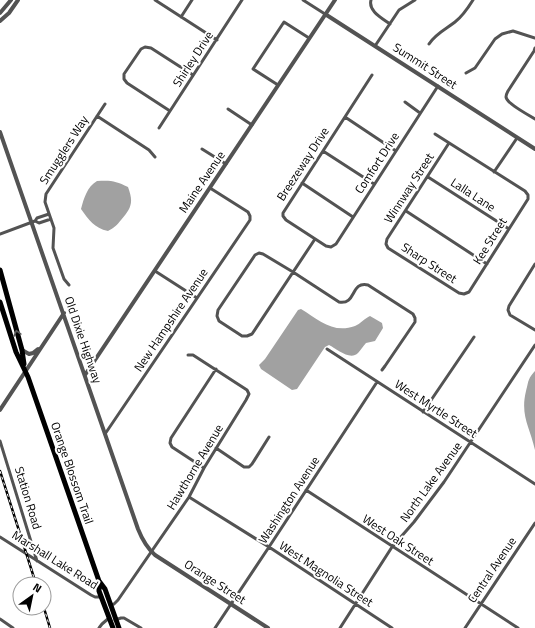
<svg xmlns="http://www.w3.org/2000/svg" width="535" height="628" font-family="'Titillium Web',sans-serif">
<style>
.water{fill:#a1a1a1}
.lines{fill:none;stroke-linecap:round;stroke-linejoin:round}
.minor{stroke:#535353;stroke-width:3}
.tertiary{stroke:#535353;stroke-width:4}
.primary{stroke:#000;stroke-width:5}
.rail-casing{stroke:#000;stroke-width:2.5}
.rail{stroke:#fff;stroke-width:1;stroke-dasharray:3;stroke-linecap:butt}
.oneway{stroke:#595959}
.labels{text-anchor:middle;stroke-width:4;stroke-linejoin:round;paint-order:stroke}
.street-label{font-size:12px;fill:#000;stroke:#fff}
</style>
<rect width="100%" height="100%" fill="#fff"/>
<path class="water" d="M97,181c14,-1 19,0 31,6 6,16 3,21 -7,33 -4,5 -7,8 -13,11 -14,-3 -19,-11 -27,-22 3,-11 6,-22 16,-28z
M301,309c18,11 32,25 54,17 5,-2 10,-8 15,-10l12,7 1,5 -8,13 -9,2c-3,3 -5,7 -8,10 -8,8 -21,-4 -29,-8l-4,2 -28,42 -5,1 -31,-21 -2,-4 6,-6 33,-49z
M535,371v79c-5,-23 -15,-34 -9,-59 3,-10 1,-11 9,-20z"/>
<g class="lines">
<path class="minor" d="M155,0l62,40
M303,0l22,14
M371,0c-3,11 11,18 19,24
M181,17l11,-17
M429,44c6,-10 17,-15 26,-22 8,-6 13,-14 18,-22
M375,46l24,-36 16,-10
M535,48l-1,3 -26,40c-1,2 -2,3 -2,6 1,7 23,18 29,22
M466,73l9,-5 20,-29 7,-5 11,-3 22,7
M372,75l-89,138v3l3,4 40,26 5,1 5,-3 102,-158
M278,85l-25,-16 31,-47 25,16
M405,102l15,11
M228,109l24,16
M170,111l-43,-28 -3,-4v-5l17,-25 4,-2 6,1 42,27
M97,116l52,34 6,7
M345,117l51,34
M159,128l83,-128
M435,134l90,57 3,4v4l-59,93 -5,2 -5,-1 -71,-45 -2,-4 1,-5 62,-96
M202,149l24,15
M323,151l51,33
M494,172l23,-34
M428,177l81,52
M302,183l51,34
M406,211l81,53
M35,221l4,2 12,-4
M35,221l2,-3 12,-4
M0,234l35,-13
M315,239l-63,95 -5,2h-5l-23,-15 -2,-5 1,-6 37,-55 4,-2 4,1 30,18 46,30c18,3 11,-21 29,-17l45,29 2,4v4l-30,44 -3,4
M535,264l-26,42 -1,4 2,5 25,15
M155,271l42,27
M69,285l-5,-6 -11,-31 1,-20 -9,-26 1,-8 59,-90
M327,349l208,135
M423,412l51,-75
M105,434l145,-214v-4l-2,-4 -38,-24
M0,441l37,120
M216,448l28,19h5l3,-3 17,-27
M204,468l-32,-21 -2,-4 1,-5 45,-69
M306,490l212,138
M189,497l80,50 123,81
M0,537l91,58 4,2h7
M110,605l4,-1 4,-4 71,-103 15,-29 42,-68 3,-6 -2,-4 -54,-35h-5
M0,619l13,9
M115,620l6,-2h3l17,10
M99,628l3,-4 7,-6
M215,628l54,-81 108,-165
M340,628l52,-81 22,-25 30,-40 91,-137
M465,628l70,-105"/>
<path class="tertiary" d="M0,13l11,-13
M325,14l210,135
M0,21l9,-8 9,-13
M0,132l138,397c4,10 9,19 17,26l113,73
M22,350l7,4 4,-1 5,-4
M85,375l250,-375
M0,410l64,-97"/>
<path class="primary" d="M0,270l22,80 2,14
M0,302l16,50 12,25 71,204 6,8 14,39
M99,582v9l14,37"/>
<defs>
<path id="rail" d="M0,471l36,113
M44,608l6,20"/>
</defs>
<use href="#rail" class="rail-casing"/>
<use href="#rail" class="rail"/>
</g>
<defs><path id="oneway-chevron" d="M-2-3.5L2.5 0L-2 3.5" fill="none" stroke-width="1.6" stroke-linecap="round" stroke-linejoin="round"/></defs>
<use class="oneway" href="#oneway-chevron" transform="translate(17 333) rotate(-105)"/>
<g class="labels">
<g class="street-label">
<text transform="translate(193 59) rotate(-57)" y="4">Shirley Drive</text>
<text transform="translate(425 66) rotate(33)" y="4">Summit Street</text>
<text transform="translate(64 150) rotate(-57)" y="4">Smugglers Way</text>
<text transform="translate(377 163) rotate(-57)" y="4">Comfort Drive</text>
<text transform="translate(303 164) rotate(-57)" y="4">Breezeway Drive</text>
<text transform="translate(202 182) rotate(-56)" y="4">Maine Avenue</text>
<text transform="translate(409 188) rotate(-57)" y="4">Winnway Street</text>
<text transform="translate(473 195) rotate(33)" y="4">Lalla Lane</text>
<text transform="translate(490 241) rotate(-58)" y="4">Kee Street</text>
<text transform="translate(429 263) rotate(33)" y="4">Sharp Street</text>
<text transform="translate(171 320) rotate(-56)" y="4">New Hampshire Avenue</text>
<text transform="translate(83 340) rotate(71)" y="4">Old Dixie Highway</text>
<text transform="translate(436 409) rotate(33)" y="4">West Myrtle Street</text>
<text transform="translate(195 467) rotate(-59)" y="4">Hawthorne Avenue</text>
<text transform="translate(72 473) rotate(71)" y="4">Orange Blossom Trail</text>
<text transform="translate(431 482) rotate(-54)" y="4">North Lake Avenue</text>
<text transform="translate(28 498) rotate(73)" y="4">Station Road</text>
<text transform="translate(289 500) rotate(-57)" y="4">Washington Avenue</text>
<text transform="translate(398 540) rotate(33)" y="4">West Oak Street</text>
<text transform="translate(55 560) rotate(32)" y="4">Marshall Lake Road</text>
<text transform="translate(492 570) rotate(-56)" y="4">Central Avenue</text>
<text transform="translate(326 574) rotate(33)" y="4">West Magnolia Street</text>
<text transform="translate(215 582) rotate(33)" y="4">Orange Street</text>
</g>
</g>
<g transform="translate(32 596) rotate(33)"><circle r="19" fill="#ffffff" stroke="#999999"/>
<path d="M0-3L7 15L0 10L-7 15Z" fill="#000000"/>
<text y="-6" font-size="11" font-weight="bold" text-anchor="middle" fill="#000000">N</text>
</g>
</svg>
